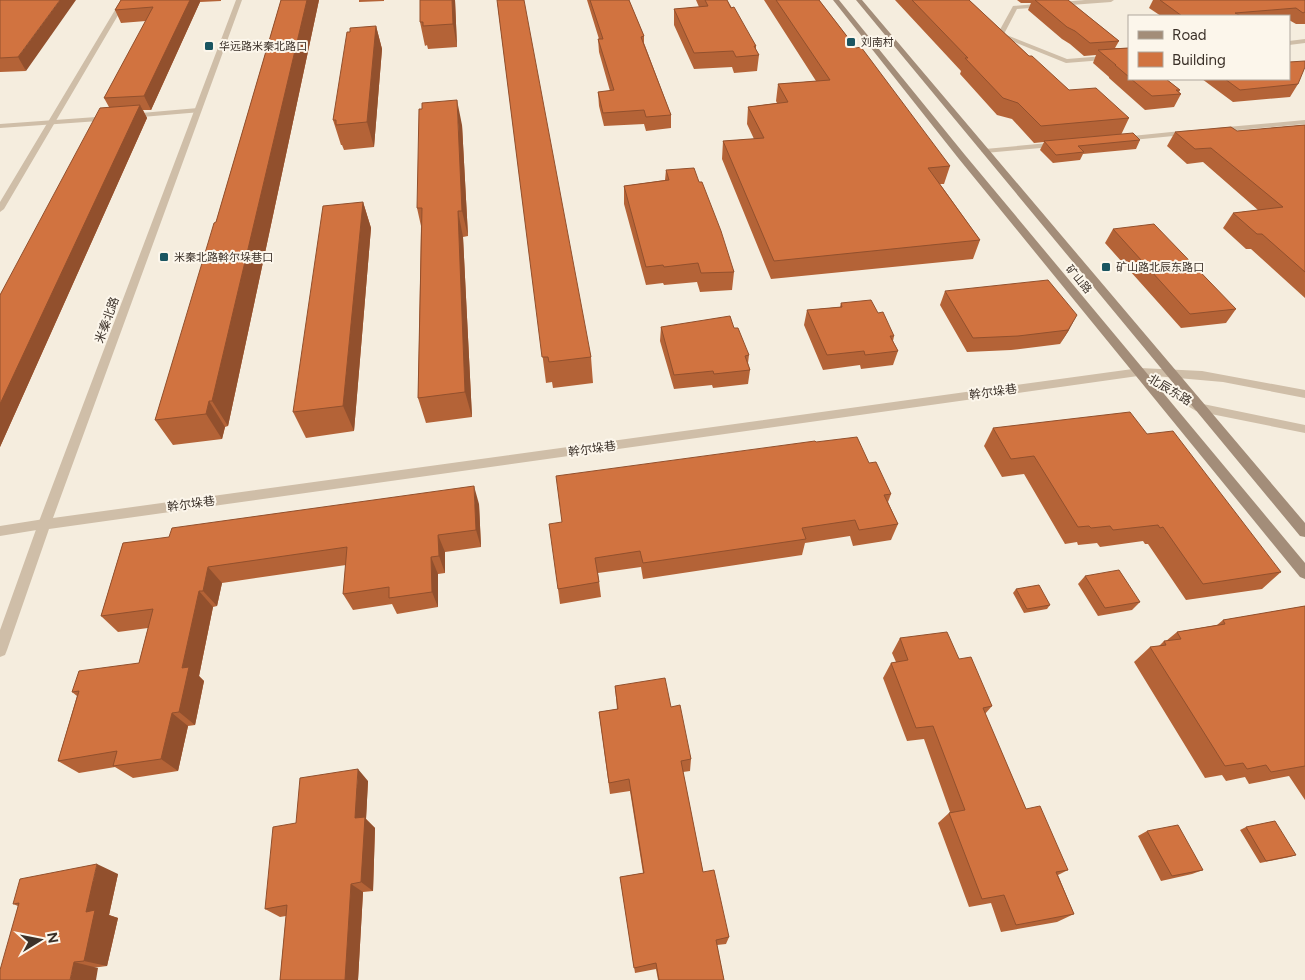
<svg xmlns="http://www.w3.org/2000/svg" width="1305" height="980" font-family="Figtree,'Noto Sans SC',sans-serif">
<style>
.lines{fill:none;stroke-linecap:round;stroke-linejoin:round}
.service{fill:#cfbea8;fill-rule:evenodd}
.minor{fill:#cfbea8;fill-rule:evenodd}
.tertiary{fill:#cfbea8;fill-rule:evenodd}
.secondary{fill:#a38d79;fill-rule:evenodd}
.wall{fill:#b46337}
.shaded-wall{fill:#92502d}
.building{fill:#d17340;stroke:#92502d}
.poi-dot{fill:#1a5561;stroke:#fcf6eb;stroke-width:2}
.labels{text-anchor:middle;stroke-width:4;stroke-linejoin:round;paint-order:stroke}
.far-poi-label{font-size:11px;fill:#3b3129;stroke:#fcf6eb;text-anchor:start}
.far-street-label{font-size:11px;fill:#3b3129;stroke:#fcf6eb}
.street-label{font-size:12px;fill:#3b3129;stroke:#fcf6eb}
</style>
<rect width="100%" height="100%" fill="#f5edde"/>
<g class="lines">
<path class="service" d="M121,0h6l-123,209 -4,3v-10z
M44,519l5,1 1,4 -1,4 -49,8v-10z"/>
<path class="minor" d="M1085,0h29l-3,2 -94,7 -13,25 63,25 62,-5v4l-63,5 -69,-28 16,-29z
M1305,39v4l-16,2v-4z
M198,108h3v4l-71,6 -4,-2 4,-2z
M110,116h3v4l-113,8v-4z
M1305,120v4l-89,8 -4,-2 4,-2z
M1191,130l4,2 -1,2 -72,7 -4,-2 4,-2z
M1059,142l4,2 -1,2 -77,7 -4,-2 4,-2z"/>
<path class="tertiary" d="M236,0h6l-189,518 1087,-150 62,3 103,19v8l-82,-16 -68,-6 48,28 102,21v8l-109,-22 -58,-35 -1089,153 -42,121 -2,5 -5,2v-27l38,-106z"/>
<path class="secondary" d="M833,0h6l126,155 340,408v16l-5,-2 -341,-418z
M856,0h6l443,523v14l-5,-1z"/>
</g>
<path class="wall" d="M0,0l26,71 -26,1z
M121,0h100v1l-21,1 -49,108h-8l4,8 -147,329v-152l109,-188 -5,-9 42,-77 -25,2 -6,-13z
M281,0h38l-91,426 -3,1 -3,12 -49,6 -18,-25 61,-198z
M359,0h25v1l-25,1z
M420,0h35l2,47 -29,2 -1,-4 -2,1 -5,-24z
M497,0l94,357 2,26 -40,5 -1,-6 -6,1z
M587,0h42l15,36v7l27,72v13l-25,3 -2,-7 -40,2 -5,-20 -1,-14 12,-1 -11,-39 -1,-13h1z
M696,0h31l29,46v4l3,5 -2,16 -23,2 -2,-6 -38,2 -20,-44v-16l25,-2z
M764,0h55l37,48 94,118 -6,18h-4l40,56 -7,19 -202,20 -49,-120 1,-18 31,-2 -7,-15 1,-17 29,-4 -1,-2 2,-17 38,-3z
M895,0h74l60,56 40,34 60,28 -8,17 19,5 -4,9 -53,5 -3,6 -27,3 -13,-13 4,-8 -10,1 -22,-24 -15,-4 -37,-41 1,-3z
M1017,0h51l51,41 -4,7h14v31h37l14,11 -1,2 2,2 -7,13 -29,3 -36,-32v-1l-16,-14 3,-8 -12,1 -14,-12 -8,-5 -34,-29 3,-7h-10z
M1153,0h152v24h-9l-7,-4v-4h-128l-12,-8z
M376,26l6,23 -8,98 -30,3 -2,-5h-1l-8,-25z
M1202,79h87l9,5 -8,13 -57,5z
M462,125l6,111 -5,1 9,180 -46,6 -8,-25 3,-172 -4,-18z
M1305,125v173l-54,-49h-5l-23,-21 10,-15 25,-3 -55,-48 -16,2 -20,-18 8,-14 62,-1z
M666,170l68,102 -2,18 -32,2 -3,-10 -33,3 -1,-2 -17,2 -22,-81v-18l41,-6z
M363,202l8,26 -17,203 -48,7 -13,-26z
M1113,229l123,80 -10,14 -45,5 -76,-85z
M945,291l124,39 -9,14 -49,6 -44,2 -27,-47z
M841,303l37,10 16,23 -1,5 5,10 -5,14 -32,4 -1,-4 -37,5 -19,-45 3,-15 33,-3z
M661,327l73,1 15,27 -1,8 2,7 -2,14 -35,4 -1,-3 -38,4 -14,-48z
M993,428l154,6 134,138 -19,17 -76,11 -38,-56h-3l-2,-3 -43,6 -3,-4 -19,2 -1,-3 -12,2 -41,-70 -22,3 -18,-31z
M816,442l53,21 22,31 -3,8 10,22 -7,16 -38,6 -3,-10 -45,7 -3,12 -159,24 -2,-12 -43,6 3,24 -41,7 -2,-15 4,-67z
M479,504l2,43 -36,5v21l-7,1v33l-41,7 -5,-10 -39,6 -10,-16 3,-29 -124,18 -5,23 -4,1 -14,69 5,5 -9,44 -7,1 -10,45 -45,7 -18,-11 -36,6 -21,-12 19,-65 -5,-4 67,-29 9,-35 -30,4 -17,-16 22,-73z
M1085,576l55,26 -8,8 -34,6 -20,-32z
M1016,589l34,16 -3,4 -23,4 -11,-20z
M1305,606v194l-16,-24 -40,8 -4,-7 -19,4 -4,-6 -17,3 -71,-116 16,-15 9,-1 5,-5h2l11,-9 40,-7 6,-5z
M900,638l59,21 33,47 -7,8 41,95 42,61 -10,5 16,39 -17,8 -56,10 -10,-29 -22,4 -31,-84 11,-10 1,-1 -26,-73 -17,2 -24,-63 8,-15 5,-1 -4,-9z
M615,686l56,21 20,52 -1,12 -7,1 20,100 26,65 -3,7 -9,1 7,35h-66l-2,-11 -21,4 -15,-96 23,-4 -13,-82 -20,3 -11,-82 18,-3z
M368,781l-2,38 9,9 -2,63 -10,1 -5,88h-78l6,-64 -6,1 -15,-8 31,-86z
M1246,827l50,28 -6,2 -30,6 -20,-33z
M1147,831l56,39 -11,4 -31,7 -23,-45z
M118,874l-9,41 9,3 -11,48 -107,14 18,-74 -5,-2z"/>
<path class="shaded-wall" d="M60,0h16l-50,71 -8,-14z
M190,0h10v2l-49,108 -7,-14z
M307,0h12l-91,426 -16,-25z
M452,0h3l2,47 -4,-23z
M376,26l6,23 -8,98 -7,-25z
M457,100l5,25 6,111 -6,-25z
M140,105l7,13 -147,329v-43z
M363,202l8,26 -17,203 -11,-25z
M458,211l5,26 9,180 -7,-25z
M1077,315l-8,15 -9,14 8,-14z
M209,401l16,26 -3,12 -16,-25z
M474,486l5,18 2,43 -5,-17z
M438,535l7,17v21l-6,-17z
M431,557l7,17v33l-6,-15z
M208,567l14,16 -5,23 -14,-15z
M199,591l14,16 -14,69 5,5 -9,44 -16,-13 3,-44z
M172,713l16,13 -10,45 -17,-12z
M358,769l10,12 -2,38 9,9 -2,63 -12,-9 -6,-64z
M97,864l21,10 -9,41 9,3 -11,48 -23,-5 2,-49z
M351,884l12,8 -5,88h-13z
M74,962l24,6 -2,12h-26z"/>
<path class="building" d="M0,0h60l-42,57 -18,1z
M121,0h69l-46,96 -40,2 49,-91 -38,3z
M281,0h26l-95,401h-3l-3,13 -51,6 59,-197 2,-1z
M420,0h32l1,24 -30,2v-4h-3z
M497,0h27l67,357 -42,5 -1,-5h-6z
M590,0h39l15,36 -3,1 30,78 -25,2 -2,-7 -41,3 -5,-21 16,-2 -16,-51h5z
M705,0h22l4,8 3,-1 22,39h-2l5,9 -23,2 -3,-6 -39,2 -20,-44 34,-3z
M776,0h43l37,48 5,-1 89,119 -22,2 52,72 -206,21 -51,-120 41,-3 -16,-31 40,-5 -10,-18 52,-4z
M912,0h57l60,56h3l37,34 27,-2 33,30 -88,8 -23,-23 -15,-5 -38,-40h3z
M1035,0h33l51,41 -29,2 -15,-12 -8,-4z
M1160,0h145v12l-2,1 -7,-5 -61,5 6,3h-59z
M376,26l-9,96 -31,3v-5h-3l14,-88h3v-4z
M1128,48h1v29l-14,-12h1l-18,-15z
M1305,61v6l-7,17 -58,6 -15,-11h64v-17z
M1131,79h35l14,11h-4l5,4 -29,2z
M457,100l5,111h-4l7,181 -47,6 4,-190h-5l2,-99h3v-6z
M140,105l-140,299v-109l100,-187z
M1305,125v147l-43,-38h-5l-24,-21 50,-6 -72,-59 -16,1 -20,-17 56,-5 6,4z
M1133,133l7,7 -62,6 6,6 -28,3 -12,-14z
M694,168l5,14h3l19,49 13,41 -33,1 -3,-10 -34,4 -1,-2 -17,2 -22,-81 45,-6 -3,-10z
M363,202l-20,204 -50,6 30,-206z
M1154,224l82,85 -46,5 -77,-85z
M1048,280l29,35 -9,15 -50,6 -45,2 -28,-47z
M871,300l7,13 5,-1 11,24h-4l8,15 -33,4 -1,-4 -37,4 -20,-45 35,-3 -1,-4z
M730,316l4,12h4l11,27 -4,1 5,14 -36,4 -1,-3 -39,4 -13,-48z
M1130,412l17,22 26,-3 108,141 -78,12 -40,-57 -3,1 -2,-3 -45,5 -3,-4 -19,2 -2,-2 -11,1 -44,-71 -23,3 -18,-31z
M857,437l12,26 7,-1 15,32 -7,1 14,29 -39,6 -4,-10 -53,8 4,11 -163,24 -3,-12 -45,7 4,24 -41,7 -9,-65 13,-2 -6,-46 259,-35 1,1z
M474,486l2,44 -38,5 1,21 -8,1 1,35 -43,6v-11l-46,7 4,-47 -139,20 -5,24h-4l-17,77 7,-1 -10,45 -7,1 -11,46 -48,7 4,-15 -59,10 21,-70 -7,1 7,-21 60,-8 14,-54 -52,7 22,-73 46,-6 3,-9z
M1119,570l21,32 -35,6 -20,-32z
M1039,585l11,20 -23,4 -11,-20z
M1305,606v160l-34,6 -5,-7 -19,4 -4,-6 -18,3 -75,-119 16,-2 -2,-4 17,-2 -4,-7 48,-8 -2,-4z
M947,632l12,27 12,-2 21,49 -9,2 43,101 14,-3 28,64 -12,2 18,42 -58,11 -12,-30 -22,4 -33,-86 16,-3 -32,-84 -17,2 -25,-65 17,-3 -8,-22z
M665,678l6,29 9,-2 11,54 -10,2 22,111 11,-2 15,67 -13,3 8,40h-65l-3,-17 -22,5 -14,-91 24,-4 -15,-94 -20,4 -10,-71 19,-3 -3,-23z
M358,769l-3,49 10,-1 -4,65 -10,2 -6,96h-65l7,-75 -22,4 8,-82 23,-4 4,-45z
M1275,821l21,34 -30,6 -20,-34z
M1178,825l25,45 -31,6 -25,-45z
M97,864l-11,48 9,-2 -11,51 -10,1 -4,18h-70v-10l19,-67 -6,1 7,-25z"/>
<g class="poi-dot">
<rect x="846" y="37" width="10" height="10" rx="2.5"/>
<rect x="204" y="41" width="10" height="10" rx="2.5"/>
<rect x="159" y="252" width="10" height="10" rx="2.5"/>
<rect x="1101" y="262" width="10" height="10" rx="2.5"/>
</g>
<g class="labels">
<g class="far-poi-label">
<text x="861" y="46">刘南村</text>
<text x="219" y="50">华远路米秦北路口</text>
<text x="174" y="261">米秦北路斡尔垛巷口</text>
<text x="1116" y="271">矿山路北辰东路口</text>
</g>
<g class="far-street-label">
<text transform="translate(1079 279) rotate(50)" y="4">矿山路</text>
</g>
<g class="street-label">
<text transform="translate(107 320) rotate(-70)" y="4">米秦北路</text>
<text transform="translate(1170 390) rotate(31)" y="4">北辰东路</text>
<text transform="translate(993 392) rotate(-8)" y="4">幹尔垛巷</text>
<text transform="translate(592 449) rotate(-8)" y="4">幹尔垛巷</text>
<text transform="translate(191 504) rotate(-8)" y="4">幹尔垛巷</text>
</g>
</g>
<rect x="1128" y="15" width="162" height="65" fill="#fcf6eb" stroke="#afa79d"/>
<rect x="1138" y="31" width="25" height="8" fill="#a38d79" stroke="#afa79d"/>
<text x="1172" y="40" font-size="15" fill="#3b3129">Road</text>
<rect x="1138" y="52" width="25" height="15" fill="#d17340" stroke="#afa79d"/>
<text x="1172" y="65" font-size="15" fill="#3b3129">Building</text>
<g transform="translate(40 940) rotate(80)" stroke="#fcf6eb" stroke-width="4" paint-order="stroke">
<path d="M0-4L9 19L0 12L-9 19Z" fill="#3b3129"/>
<text y="-8" font-size="14" font-weight="bold" text-anchor="middle" fill="#3b3129">N</text>
</g>
</svg>
